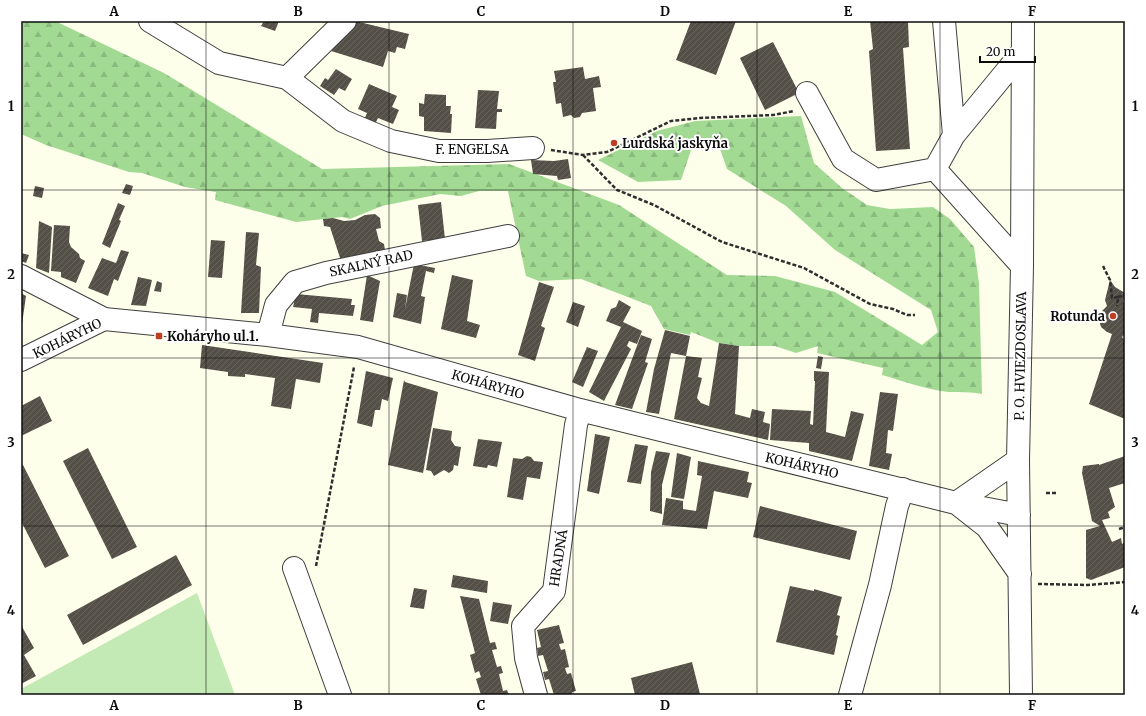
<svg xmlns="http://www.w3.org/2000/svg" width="1146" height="716" font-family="Merriweather,serif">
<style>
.grass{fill:#c3e9b4}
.forest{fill:url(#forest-firs)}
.building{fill:url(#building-hatch)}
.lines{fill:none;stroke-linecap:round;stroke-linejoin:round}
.minor-casing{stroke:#3f3f3f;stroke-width:24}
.path{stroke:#2e2e2e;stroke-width:2.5;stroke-dasharray:4 2;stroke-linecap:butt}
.minor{stroke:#fff;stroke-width:22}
.grid{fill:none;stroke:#0c0c0c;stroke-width:1;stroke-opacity:0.55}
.poi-dot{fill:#bd3f22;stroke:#fff;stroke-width:1.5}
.labels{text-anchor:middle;stroke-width:4;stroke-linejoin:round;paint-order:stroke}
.poi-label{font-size:13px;font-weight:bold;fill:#0c0c0c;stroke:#fff;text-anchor:start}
.street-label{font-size:13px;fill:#0c0c0c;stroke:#fff}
.neatline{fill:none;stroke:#0c0c0c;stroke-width:1.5}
.grid-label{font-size:13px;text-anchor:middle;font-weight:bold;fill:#0c0c0c}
</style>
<defs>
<pattern id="forest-firs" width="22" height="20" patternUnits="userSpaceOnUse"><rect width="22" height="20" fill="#a2da93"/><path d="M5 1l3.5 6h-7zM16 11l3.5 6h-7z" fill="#8aba7e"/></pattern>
<pattern id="building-hatch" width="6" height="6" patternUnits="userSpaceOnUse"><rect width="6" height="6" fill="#545048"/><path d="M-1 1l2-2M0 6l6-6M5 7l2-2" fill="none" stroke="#68645e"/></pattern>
</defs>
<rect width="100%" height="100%" fill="#feffea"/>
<path class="grass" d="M197,593l38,102h-214v-6z"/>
<path class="forest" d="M21,21h34l109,52 158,96 187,-5 110,41 108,70 48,1 60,16 87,53 16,-13 -7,-22 -96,-60 -49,-44 -59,-37 -10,-29 -23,1 -13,39 -43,2 -40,-22 59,-29 38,-10 106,-5 13,47 28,25 25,17 23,4 43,-2 17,12 24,28 5,36 3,111c-11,-2 -22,-2 -33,-2 -22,-2 -46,-11 -67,-17l1,-7 -66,-15 1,-7 -22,7 -21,-7h-36l-20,-3 -28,-11 -1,3 -26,-6 -13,-23 -70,-27 -42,2 -13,-5 -18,-85h-29l-18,5 -21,-2 -58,12 -32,13 -8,-2 -46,5 -81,-22 1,-8 -31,-5 -43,-14 -13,-1 -83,-27 -25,-11z"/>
<path class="building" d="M264,21h15l-4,10 -14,-5z
M355,21l54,13 -4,15 -8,-2 -2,6 -7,-2 -5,16 -52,-16z
M691,21h45l-20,54 -40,-15z
M870,21h38l1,26 -6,1 7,101 -34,2 -7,-100 4,-2z
M773,42l26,51 -34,17 -25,-52z
M583,67l2,12 14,-3 2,11 -8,1 3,23 -14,2 -2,4 -6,1 -3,-3 -8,2 -2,-14 -5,1 -3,-22h3l-2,-11z
M336,69l16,10 -7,12 -6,-3 -5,7 -14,-9 5,-8 3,2z
M369,84l28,12 -5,11 7,3 -6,14 -15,-6 -3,6 -11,-4 3,-7 -9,-4z
M478,90l21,1 -2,18h5v3h-5l-1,17 -21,-1z
M425,94l21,1v11h5l-1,8h2l-1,19 -27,-2v-14l-5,-1v-13l5,1z
M568,159l3,19 -13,2 -1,-4 -24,-2 -2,-14 23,1z
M126,184l7,2 -3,9 -8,-2z
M35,186l9,2 -2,10 -9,-2z
M441,202l4,37 -23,2 -4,-36z
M118,203l7,3 -6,14 2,1 -11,27 -8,-4z
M375,214l5,4 1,10 -5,1 3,12 5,3 1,6 -43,14 -12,-37 -6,-1 -1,-7 10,-1 11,3 11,-1 10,-5z
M39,221l13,6 -3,46 -13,-5z
M54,225l16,1 -1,16 2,5 8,7 1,4 5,3 -9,22 -15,-6v-5l-10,-1z
M246,232l13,1 -3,32 5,2 -2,46h-18z
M211,240l14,1 -3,37 -14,-1z
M121,250l8,2 -11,29 -4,-2 -6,17 -20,-8 14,-30 14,5z
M21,253l8,2 -3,8 -5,-2z
M414,264l21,4 -1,5 -8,-2 -5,25 4,1 -4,27 -28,-7 4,-24 10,2 -2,14z
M367,275l13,6 -7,41 -13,-2z
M452,275l21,5 -6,41 13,4 -4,13 -35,-9z
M138,277l14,3 -6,26 -15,-1z
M1110,280l5,7 10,6 -2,9 2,1v31l-3,3 3,4v78l-36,-15 23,-70 -5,-2 -6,-5 -3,-10 2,-4 7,-7 -2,-6z
M157,281l5,2 -1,9 -7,-1z
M539,282l15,5 -13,39 4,2 -10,33 -17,-6z
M21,293l5,3 -4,28h-1z
M296,294l56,5 -1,6h4l-2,11 -34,-3 -1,10 -8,-1 2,-13 -19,-2z
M619,300l12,7 -8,15 19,9 -5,13 -8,-3 -2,5 4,3 -27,52 -15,-9 32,-65 -15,-6 5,-12 5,-2z
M573,302l12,4 -7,21 -12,-5z
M665,330l25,6 -4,20 16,2 -4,19 4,1 -5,20 4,5 8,3 10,-63 20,3 -4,68 15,4 2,-9 13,3 -2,10 7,2 -2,16 -94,-21 12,-63 -15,-3 -12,61 -13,-2 8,-43z
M641,335l11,4 -7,23 3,1 -16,46 -17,-4z
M202,345l121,18 -3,20 -24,-4 -5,30 -20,-3 4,-28 -30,-4v3l-17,-1v-4l-28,-4z
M587,347l11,4 -15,36 -11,-5z
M818,356l5,1 -2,12 -5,-1z
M366,371l27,7 -5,23 -6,-2 -2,11h-5l-3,17 -15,-4z
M814,371l15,1 -3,60 19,5 6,-26 13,3 -12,47 -43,-10v-8l-39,-3 2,-31 39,2 -1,13 3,1 2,-44h-1z
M404,380l1,2 33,10 -15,81 -35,-8z
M880,392l18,2 -5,37 -5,-1 -2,23 6,1 -3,16 -20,-4z
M40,396l12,25 -31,15v-30z
M433,428l19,3 -1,9 4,6 6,1 -3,19 -4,-1 -1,5 -4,3 -5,-3 -10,6 -3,-5 -5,-1z
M595,434l15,3 -11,57 -12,-3z
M478,439l24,3 -5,25 -9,-2 -1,3 -14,-2z
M635,444l13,2 -7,38 -14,-2z
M88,448l49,99 -25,12 -49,-98z
M656,451l14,2 -8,32v29l-12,-3 1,-39z
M677,453l14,4 -7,42 -13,-2z
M527,456l4,1 3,4 9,1 -3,17 -13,-2 -4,23 -16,-3 6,-39 9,1z
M1125,456v27l-16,5 6,19 -7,5 2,6 -8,2 10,22 9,-4 1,6 3,-2v25l-34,13 -5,-2v-48l14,-4 -8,-5 -10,-48 1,-7 16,-2v1z
M698,461l51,11 -2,10 5,1 -4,15 -34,-7 -7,38 -45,-4 4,-27 17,3v8l13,2 6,-35 -5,-1z
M23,465l46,91 -24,12 -24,-47v-55z
M760,506l97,25 -7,29 -97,-23z
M176,555l16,30 -109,60 -16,-30z
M453,575l35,6 -1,12 -36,-6z
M790,586l24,5v-2l28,8 -5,18 3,1 -4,19 2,1 -4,19 -58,-13z
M414,588l13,2 -3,19 -14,-2z
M460,596l19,3 11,44 5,-1 2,7 -5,1 5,17 4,-1 2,7 -4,1 4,17 4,-1 2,5h-28l-5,-16 5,-2 -2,-6 -4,2 -5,-18 5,-2z
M493,602l19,3 -4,19 -18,-3z
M21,625l13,23 -10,7 12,21 -15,8z
M559,625l5,18 -5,1 2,6 4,-1 4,18 -4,1 2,6 4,-1 5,18 -4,1v3h-18l-5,-16 -4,1 -2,-8 5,-1 -5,-16 -5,1 -1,-8 4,-1 -4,-17z
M692,662l8,32 -65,1 -4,-17z"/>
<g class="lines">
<defs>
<path id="minor" d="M150,21l69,42 68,15 58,-57
M287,78l56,43 48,20 48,10h48l46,-3
M807,93l36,66 33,21 59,-11 19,-34 -10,-114
M954,135l69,-84
M935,169l87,97
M21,276l83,43
M268,335l8,-30 19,-23 31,-9 182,-37
M21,360l83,-41 164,16 90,12 222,63 376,93 63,12
M956,503l62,-43
M959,505l28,22 33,47
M294,568l46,127
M536,695l-10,-37 -3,-32 31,-35 22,-166 4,-15
M850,695l30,-110 17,-79 6,-17
M1021,695l-3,-235 4,-194 1,-245"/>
</defs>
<use href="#minor" class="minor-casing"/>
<path class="path" d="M551,150l32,5 24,-3 64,-31 29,-3 73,-3 21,-4
M583,155l34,35 37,15 68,37 82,26 66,36 23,5 14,6h8
M1103,266l7,14 2,18 6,-1 -1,9
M1118,297l7,-2
M1046,493h12
M1119,529l6,-2
M316,566l38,-199
M1038,584l50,1 37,-3"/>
<use href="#minor" class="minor"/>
</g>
<path class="grid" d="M206,21v674M389,21v674M573,21v674M757,21v674M940,21v674M21,190h1104M21,358h1104M21,526h1104"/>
<g class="poi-dot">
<circle cx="614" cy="143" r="4"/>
<circle cx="1113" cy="316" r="4"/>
<rect x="155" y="332" width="8" height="8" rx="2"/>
</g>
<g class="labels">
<g class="poi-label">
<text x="622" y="148">Lurdská jaskyňa</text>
<text x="1105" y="321" text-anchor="end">Rotunda</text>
<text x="167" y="341">Koháryho ul.1.</text>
</g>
<g class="street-label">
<text x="472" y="154">F. ENGELSA</text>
<text transform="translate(371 263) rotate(-12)" y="5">SKALNÝ RAD</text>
<text transform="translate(67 338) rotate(-26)" y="5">KOHÁRYHO</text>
<text transform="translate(1020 356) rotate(-89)" y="5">P. O. HVIEZDOSLAVA</text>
<text transform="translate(488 384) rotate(16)" y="5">KOHÁRYHO</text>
<text transform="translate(802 465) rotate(13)" y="5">KOHÁRYHO</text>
<text transform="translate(558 558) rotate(-81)" y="5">HRADNÁ</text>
</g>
</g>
<rect width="1146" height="716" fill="none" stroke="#ffffff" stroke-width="44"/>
<path d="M980 56v6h55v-6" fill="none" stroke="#0c0c0c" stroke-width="2"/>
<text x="986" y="56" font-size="12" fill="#0c0c0c" stroke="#ffffff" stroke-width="3" paint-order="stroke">20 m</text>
<rect x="22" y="22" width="1102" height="672" class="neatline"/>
<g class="grid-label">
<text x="114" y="16">A</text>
<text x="298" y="16">B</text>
<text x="481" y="16">C</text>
<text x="665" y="16">D</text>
<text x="848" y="16">E</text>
<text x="1032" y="16">F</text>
<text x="11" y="111">1</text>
<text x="1135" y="111">1</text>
<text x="11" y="279">2</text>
<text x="1135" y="279">2</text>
<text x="11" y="447">3</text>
<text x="1135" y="447">3</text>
<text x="11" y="615">4</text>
<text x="1135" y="615">4</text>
<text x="114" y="710">A</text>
<text x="298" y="710">B</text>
<text x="481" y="710">C</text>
<text x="665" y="710">D</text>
<text x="848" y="710">E</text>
<text x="1032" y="710">F</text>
</g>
</svg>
